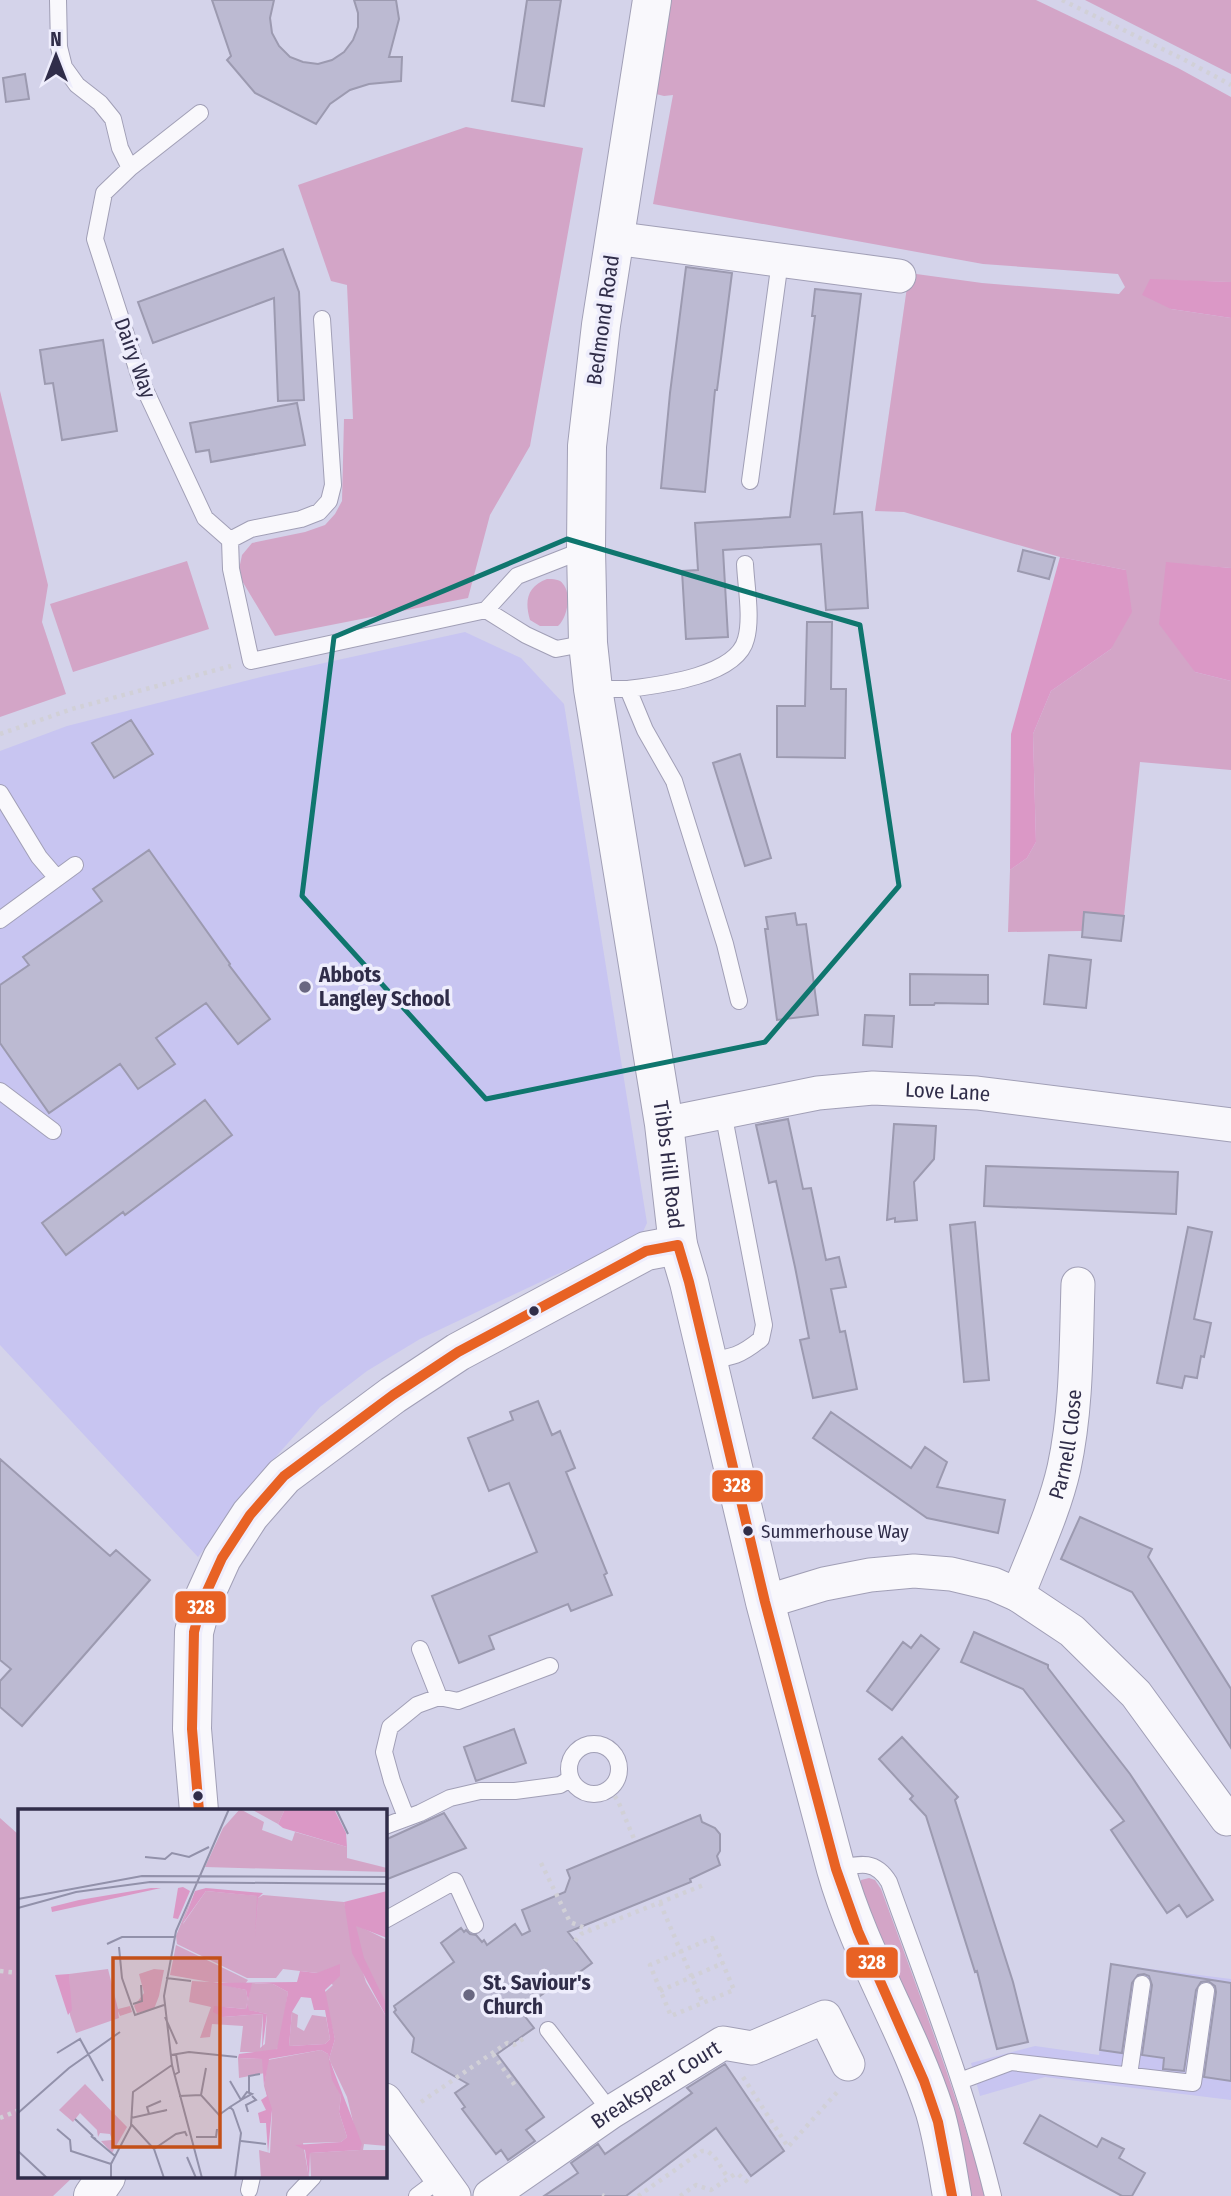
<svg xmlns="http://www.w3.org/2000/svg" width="1231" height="2196" font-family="'Fira Sans Condensed',sans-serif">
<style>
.built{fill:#c8c5f1}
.green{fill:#d3a5c7}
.forest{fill:#db98c6}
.building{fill:#bcbad2;stroke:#9c9ab0;stroke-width:2}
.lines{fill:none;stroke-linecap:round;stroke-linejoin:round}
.service-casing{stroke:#a19fb6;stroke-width:18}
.minor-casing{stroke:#a19fb6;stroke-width:35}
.tertiary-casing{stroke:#a19fb6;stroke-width:40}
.path{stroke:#d1d0d7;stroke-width:4.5;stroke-dasharray:3.5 5;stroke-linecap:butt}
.service{stroke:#f9f8fc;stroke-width:16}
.minor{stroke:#f9f8fc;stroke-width:33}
.tertiary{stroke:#f9f8fc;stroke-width:38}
.bus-1-casing{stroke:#eeedfc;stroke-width:16}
.bus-1{stroke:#e86224;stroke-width:10}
.marked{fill:none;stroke:#0f766e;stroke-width:5;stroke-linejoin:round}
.poi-dot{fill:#696781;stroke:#eeedfc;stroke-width:2.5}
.bus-dot{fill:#302d49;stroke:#eeedfc;stroke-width:2.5}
.labels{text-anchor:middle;stroke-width:7;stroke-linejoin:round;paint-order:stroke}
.bus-label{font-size:19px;fill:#302d49;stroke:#eeedfc;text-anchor:start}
.street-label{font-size:21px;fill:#302d49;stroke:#eeedfc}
.poi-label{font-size:21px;font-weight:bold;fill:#302d49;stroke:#eeedfc;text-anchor:start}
.inset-road{fill:none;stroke:#9291aa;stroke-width:2}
.view{fill:#c35018;fill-opacity:0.15;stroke:#c35018;stroke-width:3.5}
.inset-edge{fill:none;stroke:#302d49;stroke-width:3.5}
.line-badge{stroke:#eeedfc;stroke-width:2.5}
.badge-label{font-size:19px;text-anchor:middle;font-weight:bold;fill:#fff}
</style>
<rect width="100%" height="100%" fill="#d4d3ea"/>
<path class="built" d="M465,632l56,26 43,46 83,519 -7,15 -87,38 -133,63 -53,32 -47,36 -63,71 -59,79 -198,-212v-594l67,-25 198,-50z
M1111,1964l120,15v121l-186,-23 -65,19 -9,-33 64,-17 64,9z"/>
<path class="green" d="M668,0h368l142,68 53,29v185l-81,-2 21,29 60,9v250l-64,-5 28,109 36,9v89l-91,-8 -16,154 -40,-4 -2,19 -74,1 2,-62 17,-12 9,-16 -3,-108 18,-43 60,-42 15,-79 -66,-13 -156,-45 -29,-1 34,-238 73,10 137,11 6,-7 -7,-13 -135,-10 -330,-60 20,-109 -9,1 -16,-4z
M1085,0h146v74z
M466,127l117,21 -53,298 -40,69 -22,83 -193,38 -37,-62 4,-19 10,-12 53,-11 20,-7 10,-11 7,-13 2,-82h9l-6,-134 -16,-4 -33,-96z
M0,391l48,194 -6,37 24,72 -66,23z
M187,561l22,68 -136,43 -23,-68z
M547,579c6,0 13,0 16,5 9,10 4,35 -5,42h-18l-10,-6c-6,-20 -2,-34 17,-41z
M0,1818l19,17v342h54l-20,19h-53z
M869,1878l6,2 6,9c37,101 75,203 105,307h-21l-87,-253 -18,-60 1,-3z"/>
<path class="forest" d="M1150,279l81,3v36l-60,-9 -29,-14z
M1060,557l66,13 6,42 -21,37 -60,42 -18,43 3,108 -9,16 -17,12 1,-136z
M1166,562l65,6v113l-36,-9 -36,-48z"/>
<path class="building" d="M212,0h62l-4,18 2,15 7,13 11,11 13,5 15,2 14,-4 12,-8 9,-12 5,-13v-14l-4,-13h42l3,19 -10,38h13l-1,24 -32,3 -19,6 -20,14 -14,20 -61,-31 -28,-33 4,-4z
M527,0h34l-17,106 -32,-5z
M25,74l4,25 -23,3 -3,-24z
M283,249l16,43 5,108 -26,1 -4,-103 -121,45 -15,-41z
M686,267l46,6 -15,117h-2l-10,102 -44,-4 9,-95z
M815,289l46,5 -27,220 28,-2 6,96 -42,2 -5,-66 -98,6 5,87 -42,2 -4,-68 16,-1 -3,-47 95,-6 25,-201h-3z
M103,340l14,91 -55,9 -9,-57 -8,1 -5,-34z
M297,403l8,42 -94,17 -2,-12 -13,2 -6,-29z
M1023,550l32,8 -6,21 -31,-8z
M807,622h25l-1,67h15l-1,69 -68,-1v-51h28z
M131,720l22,34 -39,24 -22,-35z
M740,754l31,104 -26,8 -32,-103z
M149,850l81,114 -1,1 41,54 -32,25 -32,-41 -50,35 19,26 -37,25 -18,-25 -71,49 -49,-70v-58l29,-20 -6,-8 79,-56 -9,-12z
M1084,912l40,4 -3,25 -39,-4z
M795,913l2,12 9,-1 12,91 -41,5 -12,-91h3l-2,-12z
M1049,955l42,5 -5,48 -42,-4z
M910,974l78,1v29l-53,-1 -1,2h-24z
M865,1015l29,1 -2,31 -29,-2z
M205,1100l27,35 -107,80 -2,-3 -57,43 -24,-32z
M788,1119l15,70 8,-1 15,72 13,-3 7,30 -15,2 9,43 5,-1 12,58 -44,9 -13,-58 9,-2 -14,-71 -19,-86 -7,2 -13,-58z
M894,1124l42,2 -2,33 -20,23 3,38 -22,2v-4l-8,2z
M986,1166l192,6 -2,42 -192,-8z
M975,1222l14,158 -25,2 -14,-157z
M1188,1227l24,5 -18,87 17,4 -7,34 -3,-1 -4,22 -12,-2 -3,12 -25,-5z
M538,1401l14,34 8,-4 15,37 -9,4 41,101 -3,2 8,20 -41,16 -3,-7 -79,32 5,13 -35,14 -27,-67 105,-44 -28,-69 -20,8 -21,-53 45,-18 -3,-8z
M831,1412l80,56 14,-21 22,15 -10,25 68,13 -7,33 -71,-15 -114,-80z
M0,1459l110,97 6,-6 34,30 -128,146 -22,-19v-26l11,-12 -11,-9z
M1080,1517l72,32 -4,8 83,132v59l-99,-156 -71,-33z
M974,1632l74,33v3l82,106 83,126 -26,17 -8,-12 -12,8 -56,-83 13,-9 -101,-132 -62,-27z
M921,1635l18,14 -47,61 -25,-19 36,-49 8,6z
M514,1729l12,34 -50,18 -12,-34z
M902,1737l56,60 -3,3 58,182 15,60 -31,7 -20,-78 -2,1 -49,-156 -16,-17 3,-3 -34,-37z
M444,1813l22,35 -81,32v-40z
M700,1815l2,7 13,6 5,6v17l-3,5 3,9 -30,14 1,3 -123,50 24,31 -30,22 -2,-3 -40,28 14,18 -37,26 47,63 -18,13 9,11 -27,19 -7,-10 -5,4 -34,-45 3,-2 -10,-14 13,-9 -56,-32 2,-14 -20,-26 2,-2 -2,-4 60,-44 -13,-19 20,-15 3,4 2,-2 4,4 6,1 6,7 2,-2 3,5 28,-21 7,11 8,-4 -8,-21 43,-18 5,-14 -3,-8z
M1111,1964l120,19v98l-27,-4 12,-85 -1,-6 -7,-5 -7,1 -5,8 -12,81 -21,-2 1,-11 -22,-3 10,-70 -3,-9 -5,-2 -6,1 -6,8 -10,70 -22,-3z
M725,2064l59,87 -33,25 -35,-48 -90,68h-82l34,-23 -7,-10 27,-19 7,10 87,-61 -5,-5z
M1040,2115l57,32 5,-9 22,11 -5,9 26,15 -13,23h-10l-98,-53z"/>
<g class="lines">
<defs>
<path id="service" d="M58,0l1,47 5,20 13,18 23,18 13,16 7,29 10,20 -26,25 -9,46 46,142 64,137 25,22 1,29 20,92 235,-51 31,-34 69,-27
M130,168l70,-55
M750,481l30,-220
M230,540l21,-11 50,-10 18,-7 10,-11 4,-16 -11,-166
M486,610l40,25 30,14 32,-6
M593,689h35l17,41 29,51 51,163 14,57
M628,689c32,-4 109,-13 118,-50 6,-21 0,-53 -1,-75
M0,793l39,64 18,21
M0,920l75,-55
M0,1091l53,40
M707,1361c26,-4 33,-5 54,-22l3,-14 -41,-213
M420,1649l19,48
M569 1769a25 25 0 1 1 50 0a25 25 0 1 1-50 0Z
M406,1817l-14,-36 -8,-29 6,-25 27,-22 22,-8 19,4 92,-35
M385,1826l35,-13 30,-15 30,-7h35l45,-6 10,-6
M836,1869c23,-5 39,-10 53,13 37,104 78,207 104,314
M385,1920l70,-39 20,44
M548,2030l63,82
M1129,2075l13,-91
M960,2081l51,-19 182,21 13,-92
M249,2190l3,-13
M295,2196l18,-19
M417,2196l24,-18"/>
<g id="minor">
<path d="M614,238l285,38"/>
<path id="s1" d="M664,1124l154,-31 55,-5 104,5 254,32"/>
<path id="s2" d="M1018,1595c16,-42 36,-83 46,-127 13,-60 12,-123 14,-184"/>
<path d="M765,1602l59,-18 46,-9 44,-4 37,3 42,10 25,11 54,36 64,63 91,125 4,-3"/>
<path d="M385,2100l69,96"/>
<path id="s3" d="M490,2196l121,-84 112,-69 29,5 73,-31 23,47"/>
</g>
<g id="tertiary">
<path id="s4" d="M652,0l-51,325 -14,121 -1,103 2,94 5,46 71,435 14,121 11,37 76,320 71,267c24,85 72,159 99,243 8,27 12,56 17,84"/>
<path d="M199,1811l-7,-82 2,-97 8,-30 20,-44 28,-43 34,-39 109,-81 65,-43 188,-101 32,-6"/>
<path d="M93,2196l13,-19"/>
</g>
</defs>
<use href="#service" class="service-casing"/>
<use href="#minor" class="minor-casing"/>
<use href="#tertiary" class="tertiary-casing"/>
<path class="path" d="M1062,0l121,59 48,26
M0,734l72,-25 159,-43
M610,1789l8,12 17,40
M541,1863l29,59 20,8
M660,1903l43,100
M712,1938l22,52 -63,26 -21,-51z
M575,1941l6,-7 125,-50
M0,1971l19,2
M660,1991l63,-28
M493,2054l23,33
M743,2077l45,70 51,-57
M421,2102l86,-59 7,2 13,-9
M0,2118l19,-8
M602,2195l2,1
M638,2196l64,-45h5l7,5 14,22
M680,2196l16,-11 15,5 24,-16h3l13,11"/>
<use href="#service" class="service"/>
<use href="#minor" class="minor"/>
<use href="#tertiary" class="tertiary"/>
<defs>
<path id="bus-1" d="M678,1245l11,37 76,320 71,267 22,62 66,150 14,41 14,74
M199,1811l-7,-82 2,-97 8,-30 20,-44 28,-43 34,-39 109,-81 65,-43 188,-101 32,-6"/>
</defs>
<use href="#bus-1" class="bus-1-casing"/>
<use href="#bus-1" class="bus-1"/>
</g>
<path class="marked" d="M567,539l293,86 39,261 -134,156 -279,57 -184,-203 32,-259z"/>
<g class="poi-dot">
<circle cx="305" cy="987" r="7"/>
<circle cx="469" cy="1995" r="7"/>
</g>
<g class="bus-dot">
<circle cx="534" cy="1311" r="6"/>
<circle cx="748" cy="1531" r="6"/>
<circle cx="198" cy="1796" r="6"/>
</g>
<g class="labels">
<g class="bus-label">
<text x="761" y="1538">Summerhouse Way</text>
</g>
<g class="street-label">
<text transform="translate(603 320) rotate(-82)" y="7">Bedmond Road</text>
<text transform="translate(135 358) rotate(70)" y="7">Dairy Way</text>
<text dy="7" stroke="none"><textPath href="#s1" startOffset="287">Love Lane</textPath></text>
<text dy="7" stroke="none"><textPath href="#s4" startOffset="1176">Tibbs Hill Road</textPath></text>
<text dy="7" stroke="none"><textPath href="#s2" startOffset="159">Parnell Close</textPath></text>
<text dy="7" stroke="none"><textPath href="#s3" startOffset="200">Breakspear Court</textPath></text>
</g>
<g class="poi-label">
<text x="319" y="982">Abbots<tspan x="319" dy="24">Langley School</tspan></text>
<text x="483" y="1990">St. Saviour's<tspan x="483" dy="24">Church</tspan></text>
</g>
</g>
<g transform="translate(18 1809)">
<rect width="369" height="369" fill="#d4d3ea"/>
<path d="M222,0l24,13 -2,8 30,11 3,-9 52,15v11l40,10 1,4 -183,-5 18,-39zM233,0h34l-7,15zM176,82l-11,33 23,-33 52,5 -3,42 3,-40 5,-3 81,7 6,26 7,-3 30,15v65l-28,-45 7,22 21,36v128l-23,-2 -1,6h24v28h-76l-1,-25 50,-3 -13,-53 -18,-38 6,-20 -11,-46 9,-8 -15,-12 -18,-2 -17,-2 -7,9h-29l-70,-34 -1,-8zM158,136l72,35 -3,4 -32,-2 33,8 2,11 3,-18 22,1 15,8 -8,53 -6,7h-34l3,-26 -31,-2 -2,13 -10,1 11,-31 -22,-5 3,-21 18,1 -40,-7zM229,194l1,7 19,4 -2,30 -5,4 3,-34 -40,3 2,-10 21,2zM90,160l10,40 12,-3 2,6 -12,4 -2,-5 1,7 -43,15 -6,-18 -1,-41zM136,160l10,1 -5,26 -5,13 -17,4 -3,-7 10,-13 -5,-19zM274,203l6,3 -1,12 7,4 8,-16 14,2 4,22 -5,5 -36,2zM303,241l7,4 13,42 -2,16 8,25 -6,5 -38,1 6,35h-48l-2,-28 11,3 2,-40 -8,-27 4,-26zM220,249l25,1 2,14 -26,5zM67,275l42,43 -15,26 -11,-12 11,-1 -2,-6 -10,-1 -2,4 -1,-7 -17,-17 -7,9 -14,-12z" fill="#d3a5c7" fill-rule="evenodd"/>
<path d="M267,0h49l12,24 1,14 -64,-19 -5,-4zM165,78l7,4 -12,28 -5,-1 5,-30zM133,79h10l-109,24 -1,-5 28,-7zM188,79l57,5 -5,5 -3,40 2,-42 -51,-5 -23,32 12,-32zM369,82v47l-31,-12 8,32 23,47v13l-35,-65 -8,-51zM322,155v12l-15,14 10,49 -6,20 33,85 -2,6 -50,3 -1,25 -4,-28 -10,-5 46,-3 6,-5 -8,-25 2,-16 -9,-16 -4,-26 -7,-4 -52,9 -5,27 -2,-27 -24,-1 1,-4 38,-5 11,-57 -15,-8 -21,-1 -4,18 -2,-11 -34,-7 85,-1 3,-11 17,2zM283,188l10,1 3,12h11l5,29 -5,5 -36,2 3,-34zM51,165l3,36 -4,5 -13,-40zM229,194l2,7 18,4 -5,37 1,-37 -40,3 -10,-5 1,-6 32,3zM247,278l7,22 -4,44 -2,-30h-6l-2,-10 8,-3 -5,-10 6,-4z" fill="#db98c6" fill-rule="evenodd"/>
<path class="inset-road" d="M318,0l12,25M127,48l20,2 7,-6 17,4 20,-10M0,90l124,-23 246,1M0,99l58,-16 74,-10 238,2M89,135l15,-7h53M101,138l3,31 13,37 29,-10M148,169l25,3M115,195l9,-3 -1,-16M147,208l12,27M39,244l23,-14 23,42M153,246l18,-3 48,5M156,266l5,-3 -3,-18M231,283v-16l11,-2M183,286l5,-27M161,287l22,-1 18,20 11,-8 3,3 8,23 -6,45M212,298l11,-7 6,-8 5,2 -11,6 -11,-19M230,303l-2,-7 10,-5 -4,-4M0,304l51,-45 51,-36M131,305l-2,-7 14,-6M113,309l36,-8 -4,1M57,310l18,17M113,315l23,25 10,29M39,320l13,11 1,11 40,13M178,328h20l1,-8M78,330l-5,-3 24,20M223,332l25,3M136,340l22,-15 9,-2 2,4M0,342l29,27M169,348l9,21M93,369v-14l20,-38 2,-34 39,-27M184,369l-30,-113 -8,-69 12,-65 53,-122"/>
<path class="view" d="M95,149h107v189h-107z"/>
<rect width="369" height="369" class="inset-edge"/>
</g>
<g class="line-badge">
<rect x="711" y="1469" width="53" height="34" rx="7" fill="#e86224"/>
<rect x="174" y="1590" width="53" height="34" rx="7" fill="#e86224"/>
<rect x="845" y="1946" width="54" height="33" rx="7" fill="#e86224"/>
</g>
<g class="badge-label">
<text x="737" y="1492">328</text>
<text x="201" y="1614">328</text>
<text x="872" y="1969">328</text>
</g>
<g transform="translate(56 56)" stroke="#eeedfc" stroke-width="5" paint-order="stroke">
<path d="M0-5L12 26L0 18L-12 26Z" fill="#302d49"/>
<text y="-10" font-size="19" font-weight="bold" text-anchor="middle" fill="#302d49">N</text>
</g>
</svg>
